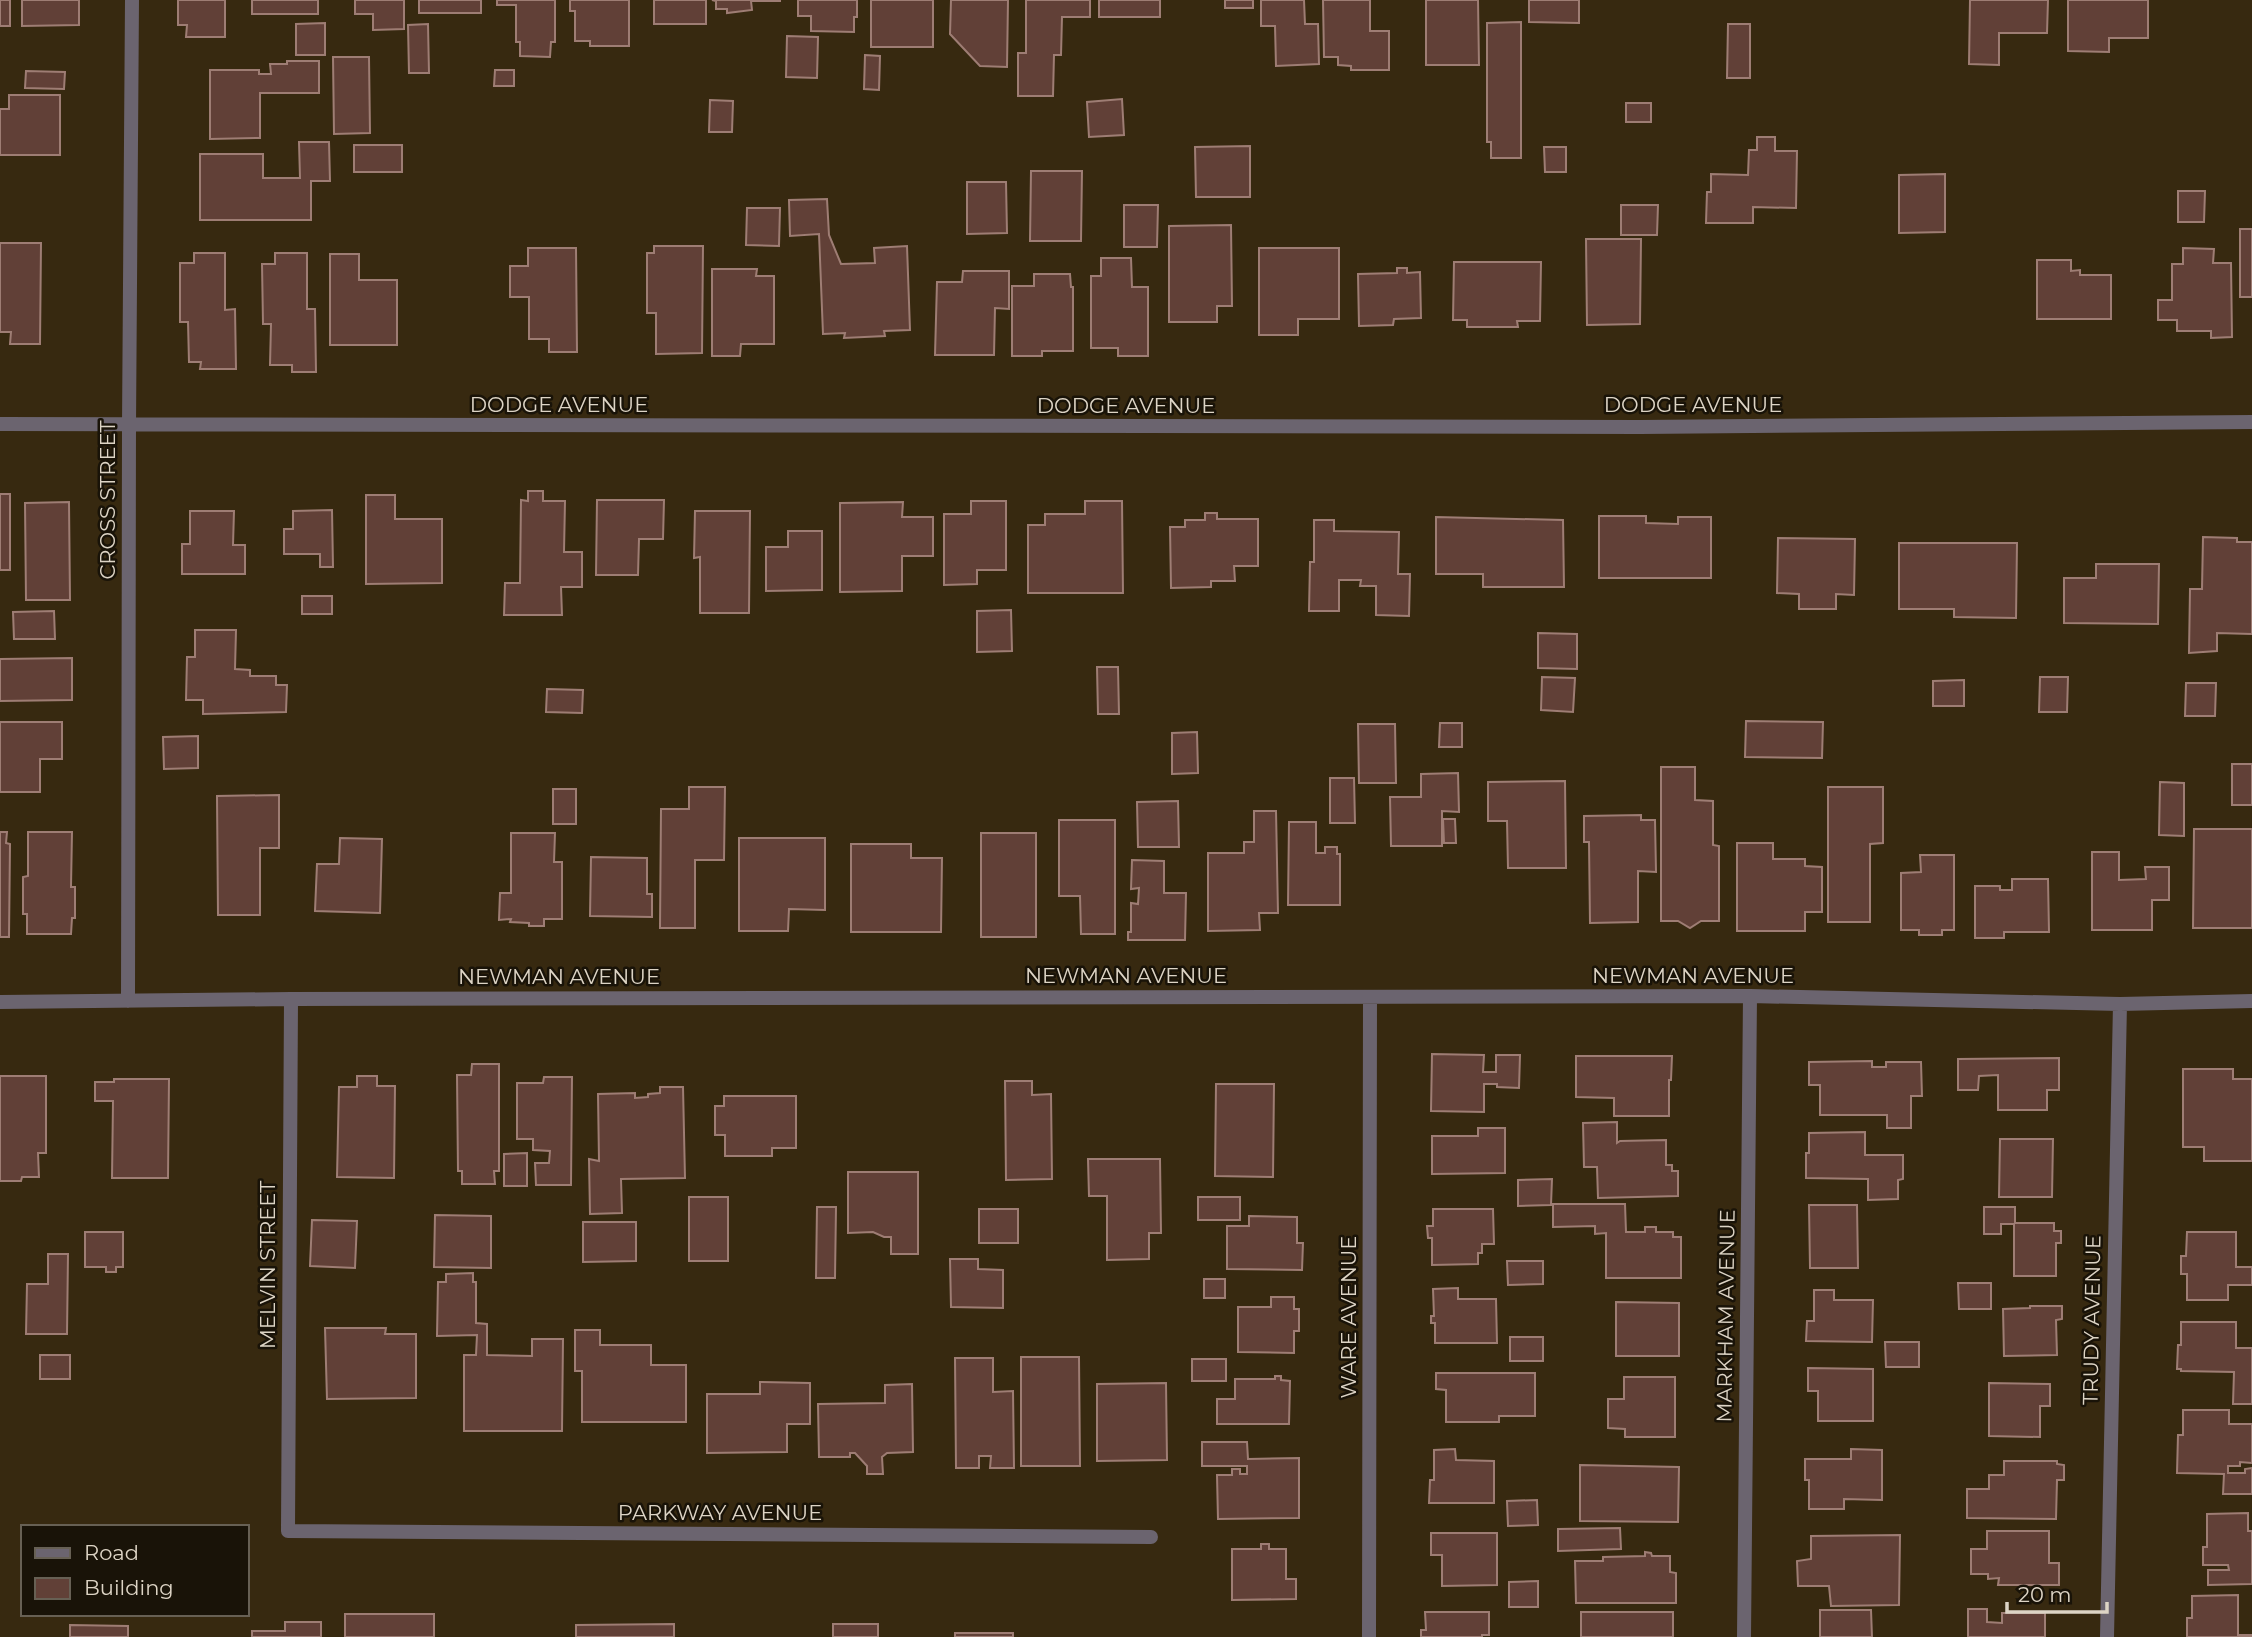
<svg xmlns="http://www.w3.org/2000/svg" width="2252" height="1637" font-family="Montserrat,sans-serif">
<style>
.building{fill:#614037;stroke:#9e7d74;stroke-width:2}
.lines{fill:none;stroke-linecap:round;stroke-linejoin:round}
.street{stroke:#6b646f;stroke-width:14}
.labels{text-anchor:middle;stroke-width:5;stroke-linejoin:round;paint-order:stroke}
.street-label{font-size:21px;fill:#ddd4c5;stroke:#191308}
</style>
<rect width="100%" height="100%" fill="#372910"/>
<path class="building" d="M0,0h10v26h-10z
M22,0h57v25l-57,1z
M178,0h47v37h-39l1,-12h-9z
M252,0h66v14h-66z
M355,0h49v29l-31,1v-16h-18z
M419,0h62v13h-62z
M497,0h58v42h-4l-1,15 -30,-1v-14h-4v-37h-19z
M570,0h59v46h-39v-5h-15v-30h-5z
M654,0h52v24h-52z
M712,0h68v1h-29l1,9 -25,3v-4h-11v-8z
M798,0h59v17h-3v15l-43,-1v-15h-13z
M871,0h62v47h-62z
M951,0h57l-1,67 -27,-1 -30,-32z
M1026,0h64v17h-28l-1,38h-7l-1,41h-35v-43h8z
M1099,0h61v17h-61z
M1225,0h28v8h-28z
M1261,0h43l1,24h13l1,40 -43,2 -1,-40h-14z
M1323,0h47v31h19v39h-38v-4l-13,-1v-8h-14z
M1426,0h52l1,65h-53z
M1529,0h50v23l-50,-1z
M1970,0h78l-1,33h-48v32l-30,-1z
M2068,0h80v38h-39v14l-41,-1z
M1521,22v136h-30v-16h-4v-119z
M325,23v32h-29v-31z
M428,24l1,49h-20l-1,-48z
M1728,24h22v54h-23z
M787,36l31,1 -1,41 -31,-1z
M865,55l15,1 -1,34 -15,-1z
M333,57h36l1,76 -36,1z
M287,61h32v32h-59v45l-50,1v-69h49v4h12l-1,-10h17z
M495,70h19v16h-20z
M26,71l39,1 -1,17 -39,-1z
M9,95h51v60h-60v-46h9z
M1122,99l2,36 -35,2 -2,-35z
M710,100l23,1 -1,31h-23z
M1626,103h25v19h-25z
M1757,137h18v14h22l-1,57 -43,-1v16h-47l1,-31h4v-18l37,1 1,-25h8z
M299,142h30l1,39h-19v39h-111v-66h63v24h37z
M354,145h48v27h-48z
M1250,146v51h-54l-1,-50z
M1544,147h22v25h-21z
M1031,171h51l-1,70h-51z
M1945,174v58l-46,1v-58z
M967,182h39l1,51 -40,1z
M2178,191h27l-1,31h-26z
M827,199l2,36 12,29 34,-1 -1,-15 33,-2 3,84 -26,1 1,5 -41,2 1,-5 -22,1 -4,-100 -29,2 -1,-36z
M1124,205h34l-1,42h-33z
M1621,205h37l-1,30h-36z
M747,208h33l-1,38 -33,-1z
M1231,225l1,81h-15v16h-48v-96z
M2240,229h12v68h-12z
M1586,239h55l-1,85 -53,1z
M0,243h41l-1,101h-30l1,-12h-11z
M654,246h49l-1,107 -46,1v-41h-9v-60h7z
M528,248h48l1,104h-28v-13h-20v-42h-19v-31h18z
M1259,248h80v71h-41v16h-39z
M2183,248l31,1 -1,14h18l1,74 -21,1v-7h-34v-11h-19v-20h14v-36h11z
M194,253h31v57l10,-1 1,60h-36l1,-7h-12l-1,-40h-8v-59h14z
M275,253h32v56h8l1,63h-24v-7h-22l1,-41h-8l-1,-60h13z
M330,254h29v26h38v65h-67z
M1101,258h30l1,29h16v69h-30v-8h-27v-72h10z
M2037,260h34v11l9,-1v5h31v44h-74z
M1454,262h87l-1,59h-23l1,6h-51v-7h-14z
M1397,268h10v5l13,-1 1,46 -27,1 -1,6 -34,1 -1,-52 39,-1z
M712,269h45l-1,7h18v68h-33l-1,12h-28z
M963,271h46v38l-14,-1 -1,47h-59l2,-73h25z
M1034,274h36l1,13h2v64h-31v5h-30v-70h22z
M528,491h15v10h22l-1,51h18v35h-21l1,28h-58l1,-32h15l1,-83 7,1z
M0,494h10v76h-10z
M366,495h29v24h47v64l-76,1z
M597,500h67l-1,39h-24l-1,36h-42z
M971,501h35v69h-29v14l-33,1v-71h27z
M1085,501h37l1,92h-95v-68h17v-11h40z
M69,502l1,98h-44l-1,-97z
M903,502l-1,15h31v39h-31v35l-62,1v-89z
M332,510l1,57h-13v-13h-36v-25h9v-18z
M190,511h44l-1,34h12v29h-63v-30h8z
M695,511h55l-1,102h-49v-56l-6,1z
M1205,513h12v6h41v47h-24l1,15h-24v6l-40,1 -1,-61h15v-7h20z
M1599,516h47v7l32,1v-7h33v61h-112z
M1436,517l127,3 1,67h-81v-13h-47z
M1314,520h20v11l65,1 -1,42h12l-1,42 -33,-1v-29h-16l1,-6h-22v31h-30l1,-49h4z
M788,531h34v59l-56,1v-44h22z
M2203,537l34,1v4h15v92l-35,-1v18l-28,2 1,-64h12z
M1778,538l77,1 -1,56 -18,-1v15h-37v-15l-22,-1z
M1899,543h118l-1,75 -62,-1v-8h-55z
M2096,564h63l-1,60 -94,-1v-45h32z
M302,596h30v18h-30z
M1011,610l1,41 -35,1v-41z
M54,611l1,28h-41l-1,-27z
M195,630h41l-1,39 15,1v6h26v9h11l-1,27 -83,2v-14h-17l1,-43h8z
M1538,633l39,1v35l-39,-1z
M72,658v42l-72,1v-42z
M1097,667h21l1,47h-21z
M1542,677l33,1 -2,34 -32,-2z
M2040,677h28l-1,35h-28z
M1964,680v26h-31v-25z
M2186,683h30l-1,33h-30z
M547,689l36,1 -1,23 -36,-1z
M1746,721l77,1 -1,36 -77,-1z
M0,722h62v37h-22v33h-40z
M1440,723h22v24h-23z
M1358,724h37l1,59h-37z
M1197,732l1,41 -26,1v-41z
M198,736v32l-34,1 -1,-32z
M2232,764h20v41h-20z
M1661,767h34v33l18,1v44l6,1v75h-18l-11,7 -12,-7h-17z
M1458,773l1,39 -17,-1v35h-51l-1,-49h31v-23z
M1330,778h24l1,45h-25z
M1565,781l1,87h-58l-1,-47h-19v-39z
M2160,782l24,1v53l-25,-1z
M689,787h36l-1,73h-29v68h-35l1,-119h28z
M1828,787h55v56l-13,1v78h-42z
M553,789h23v35h-23z
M279,795v53h-19v67h-42l-1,-119z
M1178,801l1,46h-41l-1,-45z
M1254,811h22l2,102h-19l1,17 -52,1v-78h36v-11h10z
M1641,815v5h14l1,52 -18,-1v51l-48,1 -1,-81h-5v-26z
M1443,819h12l1,24h-12z
M1059,820h56v114h-34l-1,-38h-21z
M1289,822h27v31h9v-6h12v7h3v51h-52z
M2194,829h58v99h-59z
M0,832h7l-1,11 4,1 -1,93h-9z
M28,832h44l-1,55h4v31h-3l-1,16h-44v-20h-4v-37l5,-1z
M511,833h44l-1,29h8v57h-18v7h-15v-3l-19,-1 1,-3 -12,1 1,-27h11z
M981,833h55v104h-55z
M340,838l42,1 -2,74 -65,-2 2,-47h22z
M739,838h86v72l-36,-1 -1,22h-49z
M1737,843h36v16h32v7l17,1v45h-17v19h-68z
M851,844h60v14h31l-1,74h-90z
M2092,852h27v28l27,-1 -1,-12h24v33h-17v30h-60z
M1920,855h34v75h-12v5h-23v-5h-18v-57l20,-1z
M591,857l56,1v36h5v23l-62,-1z
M1132,860l32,1v32h22l-1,47h-57v-8h3v-29l7,1 1,-16 -8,1z
M2012,879h36l1,53h-45v6h-29v-52h25v4h12z
M1432,1054l52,1 -1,17h13v-17h24l-1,33 -22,-1v-3h-13v28l-53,-1z
M1576,1056h96l-1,24h-2v36h-55v-18l-38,-1z
M2059,1058v32h-12v20h-49v-35l-19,1 -1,14h-20v-31z
M1872,1061v6h14v-5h35l1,34h-11v32h-24v-13h-67v-30h-11v-23z
M472,1064h27v107h-5l1,13h-33v-13h-4l-1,-96h14z
M2183,1069h50v10h19v82h-48v-14h-21z
M0,1076h46v77h-8l1,24h-17l-1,4h-21z
M357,1076h20v10h18l-1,92 -57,-1 2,-90h18z
M544,1077h28l-1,108h-35l-1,-22h14l1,-12 -17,-1v-11h-16v-56h26z
M114,1079h55l-1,99h-56l1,-77h-18v-19h19z
M1005,1081h27v14l19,-1 1,85 -46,1z
M1216,1084h58l-1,93 -58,-1z
M660,1087h23l2,91 -64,1 1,34 -32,1 -1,-55 10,2 -1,-67 37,-1v5l13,-1v-3l12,-1z
M724,1096h72v52h-24v8h-47v-21h-10v-29h9z
M1617,1122v21l3,-2 46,-1v25h6v6h6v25l-80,2 -1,-31h-13l-1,-44z
M1478,1128h27v45l-73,1v-38h46z
M1865,1132v23h38v24l-5,1v19l-30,1v-21l-62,-1v-25h3v-20z
M2000,1139h53l-1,58h-53z
M527,1153v33h-23v-32z
M1088,1159h72l1,74h-12v26l-42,1v-64h-18z
M848,1172h70v82h-27v-17h-7l-11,-5 -25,1z
M1552,1179l-1,26 -33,1v-26z
M689,1197h39v64h-39z
M1198,1197h42v23h-42z
M1553,1204h72l1,28h19v-5h11v5h17v5h8v41h-75v-45l-11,1v-8l-42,1z
M1809,1205h48l1,63h-48z
M817,1207h19l-1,71h-19z
M1984,1207h31v16h39v8h7v12h-5v33h-42v-52h-13v10h-17z
M979,1209h39v34h-39z
M1433,1209h60l1,35h-12v9h-4v11l-46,1v-27h-4l-1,-12h6z
M435,1215l56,1v52l-57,-1z
M1249,1216l48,1v26h6l-1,27 -75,-1v-43h22z
M312,1220l45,1 -2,47 -45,-2z
M583,1222h53v39l-53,1z
M85,1232h38v35h-7v5h-10v-5h-21z
M2187,1232h49v35h16v18h-24v15h-41v-26h-6v-18h5z
M48,1254h20l-1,80h-41l1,-50h21z
M950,1259h28v10l25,1v38l-52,-1z
M1507,1261h36v23l-35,1z
M473,1273v9h3v41l11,1v31l45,1v-17h31l-1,92h-98v-76h12l1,-20 -40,1 1,-54h8v-8z
M1204,1279h21v19h-21z
M1958,1283h33v26h-32z
M1458,1288v11h38l1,44h-62v-20h-4v-7h3l-1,-27z
M1814,1290h20v10h39l-1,42 -66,-1 1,-20h7z
M1271,1297h23v12h5v22h-5v22l-56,-1v-45h33z
M1616,1302l63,1v53h-63z
M2030,1306h32v13l-6,1 1,35 -53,1 -1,-47 27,-1z
M2181,1322h55v26h16v56h-19l1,-32 -53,-1v-2h-4l1,-24h3z
M325,1328h61l-1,6h31v64l-89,1z
M575,1330h25v15h51v20h35v57h-104v-51h-7z
M1510,1337h33v24h-33z
M1885,1342h34v25h-33z
M40,1355h30v24h-30z
M1021,1357h58l1,109h-59z
M955,1358h38v34l20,-1 1,77h-24l1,-12h-12v12h-23z
M1192,1359h34v22h-34z
M1808,1368l65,1v52h-55v-30h-10z
M1436,1373h99v43h-36v6h-53v-32l-10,-1z
M1275,1376h6v4l9,1 -1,43h-72v-25h18v-20h40z
M1624,1377h51v60h-50v-8l-17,-1v-29h16z
M760,1382l50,1v41h-23v28l-80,1v-59h53z
M1166,1383l1,77 -70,1v-77z
M1989,1383l61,1v22h-10v31l-51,-1z
M912,1384l1,68 -26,1 -5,4 1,17h-16v-8l-12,-13h-5v4h-31l-1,-53 67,-1v-18z
M2183,1410h46v14h23v39l-12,-1v4h-12v7h17v-4l7,-1v26h-29l1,-20 -47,-1 1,-38h5z
M1202,1442h45l1,17 51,-1v60l-81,1 -1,-44h15v-6h8v5h7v-8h-45z
M1455,1449l1,11 38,1v42h-65l1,-23h4v-30z
M1851,1449l31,1v50l-38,-1v10h-35v-29h-4v-21h46z
M2004,1461h53v3l7,1v15h-7l-1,39 -89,-1v-29h22v-14h15z
M1580,1465l99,2 -1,55 -98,-1z
M1537,1500l1,25 -30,1 -1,-25z
M2248,1513v18h4v53l-44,1v-15h21l-1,-5h-25v-18h4v-33z
M1620,1528l1,21 -63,2v-22z
M1987,1531h62v32h10v22h-61l1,-7 -11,1v-5h-17v-25h16z
M1431,1533h66v52l-55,1v-31h-11z
M1900,1535l-1,70 -68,1 -2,-20h-31l-1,-25 14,-2v-23z
M1261,1544h8v5h17v30h10v20l-64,1v-51h29z
M1645,1552l6,1 1,3h18v16l6,1v30h-100l-1,-42h28v-4l42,-1z
M1538,1581v26h-29v-25z
M2238,1595v40h13v2h-64v-19h5v-22z
M1968,1609h19v13l15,1v-10h43v24h-77z
M1820,1610h51l1,27h-52z
M1425,1612h64v23h-7v2h-61v-7h5z
M1581,1612h92v25h-92z
M345,1614h89v23h-89z
M285,1622h36v15h-69v-6h33z
M674,1624v13h-98v-12z
M833,1624h45v13h-45z
M70,1625l58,1v11h-58z
M955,1633h58v4h-58z"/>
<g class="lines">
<path class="street" d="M0,424l1640,3 612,-5
M291,999l-3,532 863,6
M128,1001l1,-575 3,-426
M0,1002l291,-3 1459,-3 370,8 132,-3
M1369,1637l1,-640
M1744,1637l6,-641
M2107,1637l13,-633"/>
</g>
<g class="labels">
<g class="street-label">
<text x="559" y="412">DODGE AVENUE</text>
<text x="1693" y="412">DODGE AVENUE</text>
<text x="1126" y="413">DODGE AVENUE</text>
<text transform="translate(108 500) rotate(-90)" y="7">CROSS STREET</text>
<text x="1126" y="983">NEWMAN AVENUE</text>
<text x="1693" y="983">NEWMAN AVENUE</text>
<text x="559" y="984">NEWMAN AVENUE</text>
<text transform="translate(268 1265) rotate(-90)" y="7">MELVIN STREET</text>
<text transform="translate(1726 1316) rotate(-89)" y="7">MARKHAM AVENUE</text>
<text transform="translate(1349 1317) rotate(-90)" y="7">WARE AVENUE</text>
<text transform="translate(2092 1320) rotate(-89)" y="7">TRUDY AVENUE</text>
<text x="720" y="1520">PARKWAY AVENUE</text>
</g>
</g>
<rect x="21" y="1525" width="228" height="91" fill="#191308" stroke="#676054" stroke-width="2"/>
<rect x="35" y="1548" width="35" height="10" fill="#6b646f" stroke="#676054" stroke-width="2"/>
<text x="84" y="1560" font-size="21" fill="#ddd4c5">Road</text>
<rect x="35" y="1578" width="35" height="21" fill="#614037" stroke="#676054" stroke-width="2"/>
<text x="84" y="1595" font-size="21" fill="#ddd4c5">Building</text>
<path d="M2007 1602v10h100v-10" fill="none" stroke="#ddd4c5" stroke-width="3.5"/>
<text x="2018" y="1602" font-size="21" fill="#ddd4c5" stroke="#191308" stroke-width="5" paint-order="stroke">20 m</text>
</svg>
